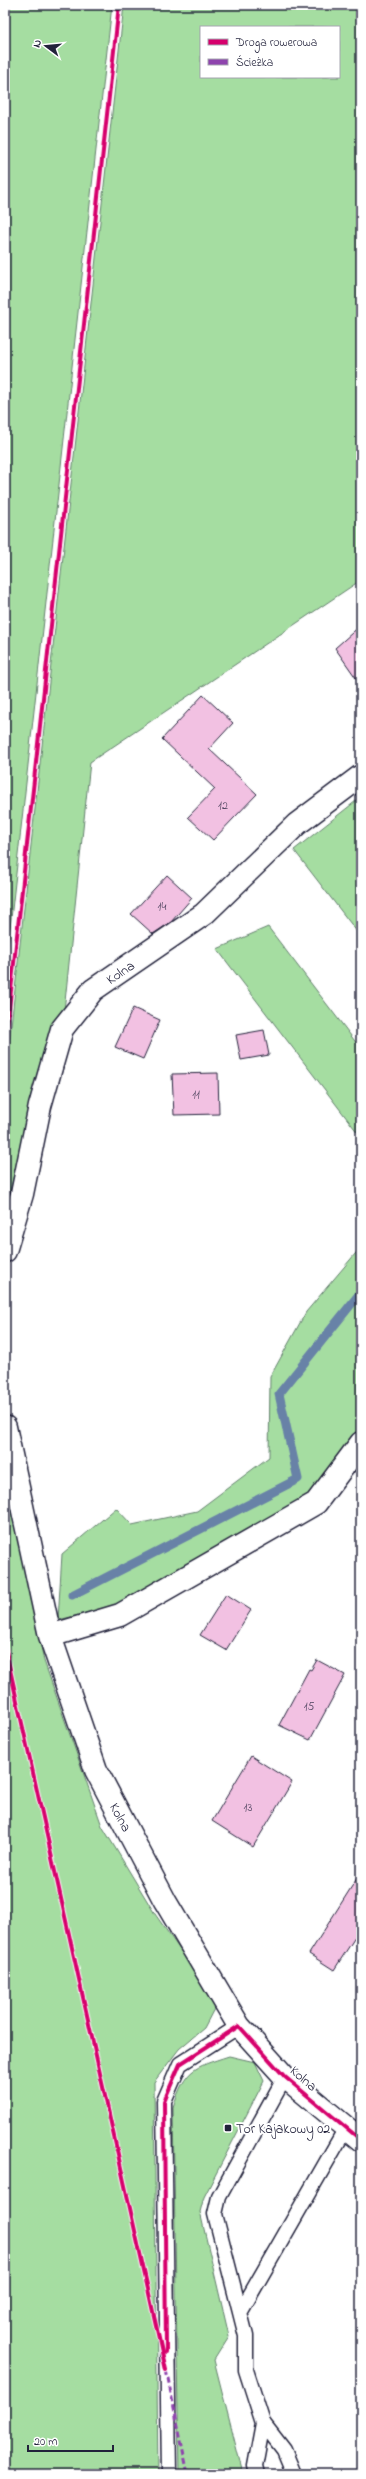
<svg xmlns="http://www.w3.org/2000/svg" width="366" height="2479" font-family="'Indie Flower',sans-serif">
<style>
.green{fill:#a5dda1;stroke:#64806e;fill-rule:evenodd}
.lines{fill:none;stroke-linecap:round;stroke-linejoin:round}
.stream{stroke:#6882a7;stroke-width:9}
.building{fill:#f2c1e2;stroke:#22223b}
.service-casing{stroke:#22223b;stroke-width:17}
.minor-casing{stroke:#22223b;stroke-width:25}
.service{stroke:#fff;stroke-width:14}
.minor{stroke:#fff;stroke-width:22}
.quiet{stroke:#8e44ad;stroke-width:3;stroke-dasharray:6 3;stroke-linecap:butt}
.cycleway-casing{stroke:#fff;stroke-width:6}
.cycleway{stroke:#d6006c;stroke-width:4}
.poi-dot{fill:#22223b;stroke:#fff;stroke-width:1.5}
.labels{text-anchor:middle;stroke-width:4;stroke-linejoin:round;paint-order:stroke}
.number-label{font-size:12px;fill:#564a65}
.street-label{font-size:14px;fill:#22223b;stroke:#fff}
.poi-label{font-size:14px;fill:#22223b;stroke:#fff;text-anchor:start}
</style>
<rect width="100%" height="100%" fill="#fff"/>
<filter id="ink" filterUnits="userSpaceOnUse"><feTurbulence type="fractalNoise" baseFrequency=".025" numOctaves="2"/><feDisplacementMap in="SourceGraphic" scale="8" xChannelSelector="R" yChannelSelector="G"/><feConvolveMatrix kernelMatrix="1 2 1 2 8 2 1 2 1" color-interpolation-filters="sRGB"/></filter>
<g filter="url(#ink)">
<path class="green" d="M5,5h107l-107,968z
M124,5h237v575l-271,182 -26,249 -41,126 -18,74v-131zM201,27h138v50h-138z
M361,797v140l-67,-87z
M268,927l93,122v88l-144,-188z
M361,1247v183l-51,64 -181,109 -71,17 4,-66 54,-46 16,17 65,-14 72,-54 1,-80 36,-65z
M5,1473l39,188 58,165 53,88 51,73 9,20 -11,21 -25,21 -25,33 4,392h-153z
M229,2056l26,6 9,19 -60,116 -4,15 29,124 -15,24 29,114h-64l-6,-367c13,-38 19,-39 56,-51z"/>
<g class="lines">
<path class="stream" d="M72,1595l226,-116 -19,-85 82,-102"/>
</g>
<path class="building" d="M361,625v60l-26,-37z
M203,695l30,28 -24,26 48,45 -44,46 -25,-23 27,-28 -53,-50z
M167,875l25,23 -21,24 -18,12 -22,-20z
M133,1008l27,12 -17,39 -28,-12z
M264,1030l5,25 -28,5 -5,-25z
M218,1073l1,41 -45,1 -2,-41z
M226,1594l25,16 -25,40 -26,-15z
M317,1660l28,15 -35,65 -31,-15 30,-56 2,1z
M251,1756l41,26 -39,65 -41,-26z
M361,1872v56l-27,42 -25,-16z"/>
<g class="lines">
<defs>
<path id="service" d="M285,2077l-66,120 -4,17 31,122v34l17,53 21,27 10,24
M241,2311l105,-183
M169,2474l-5,-373 16,-37 59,-38
M257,2474l-2,-8 8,-43"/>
<path id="minor" d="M5,1251l17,-57 18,-88 22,-77 31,-39 111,-76 93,-90 64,-48
M5,1427l45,209 46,134 69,131 74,125 46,51 76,63
M50,1636l70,-21 196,-112 45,-60"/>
</defs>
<use href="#service" class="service-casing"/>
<use href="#minor" class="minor-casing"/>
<use href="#service" class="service"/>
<use href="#minor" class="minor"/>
<path class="quiet" d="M166,2370l22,104"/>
<defs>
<path id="cycleway" d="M5,1045l114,-1040
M5,1647l161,723
M166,2352l-2,-251 16,-37 59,-38 46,51 76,63"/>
</defs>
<use href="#cycleway" class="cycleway-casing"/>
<use href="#cycleway" class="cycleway"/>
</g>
</g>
<rect class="poi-dot" x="224" y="2124" width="8" height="8" rx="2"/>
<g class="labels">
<g class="number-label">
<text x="223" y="809">12</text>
<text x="162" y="910">14</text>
<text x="196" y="1098">11</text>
<text x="309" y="1710">15</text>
<text x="248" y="1811">13</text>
</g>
<g class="street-label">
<text transform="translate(120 972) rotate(-34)" y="5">Kolna</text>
<text transform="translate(121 1817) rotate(62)" y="5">Kolna</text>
<text transform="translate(304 2078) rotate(41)" y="5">Kolna</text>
</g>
<g class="poi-label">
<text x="236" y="2133">Tor Kajakowy 02</text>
</g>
</g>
<rect width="366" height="2479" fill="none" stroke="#fff" stroke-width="20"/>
<rect x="10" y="10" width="346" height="2459" fill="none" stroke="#22223b" stroke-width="1.5" filter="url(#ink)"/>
<rect x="200" y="26" width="140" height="52" fill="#ffffff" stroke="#a7a7b1"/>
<rect x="208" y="39" width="20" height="6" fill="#d6006c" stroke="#a7a7b1"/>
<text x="236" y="46" font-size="12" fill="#22223b">Droga rowerowa</text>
<rect x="208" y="59" width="20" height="6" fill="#8e44ad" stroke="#a7a7b1"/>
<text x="236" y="66" font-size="12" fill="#22223b">Ścieżka</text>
<g transform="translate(46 46) rotate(286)" stroke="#ffffff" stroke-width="3" paint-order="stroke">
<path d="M0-3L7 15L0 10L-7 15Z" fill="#22223b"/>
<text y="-6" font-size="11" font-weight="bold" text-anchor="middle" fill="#22223b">N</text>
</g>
<path d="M28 2445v6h85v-6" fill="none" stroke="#22223b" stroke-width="2"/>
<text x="34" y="2445" font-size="12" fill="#22223b" stroke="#ffffff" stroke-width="3" paint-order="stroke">20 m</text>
</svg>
